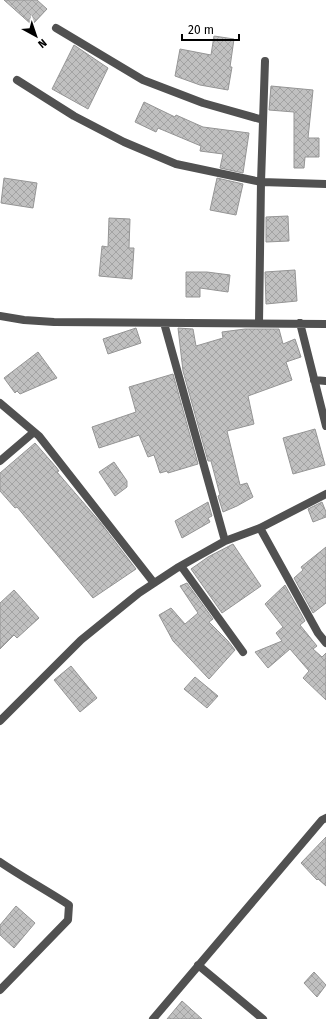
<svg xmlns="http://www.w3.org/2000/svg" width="326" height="1019" font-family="'Fira Sans',sans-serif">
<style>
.building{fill:url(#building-cross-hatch);stroke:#959595}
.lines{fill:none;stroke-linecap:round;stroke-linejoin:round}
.street{stroke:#515151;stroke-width:8}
</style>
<defs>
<pattern id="building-cross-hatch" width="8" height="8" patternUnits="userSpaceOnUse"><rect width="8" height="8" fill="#c0c0c0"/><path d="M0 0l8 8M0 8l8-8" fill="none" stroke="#a3a3a3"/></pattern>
</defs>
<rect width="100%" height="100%" fill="#fff"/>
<path class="building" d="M4,0h33l10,9 -15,16z
M214,36l20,3 -4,28h2l-4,23 -28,-5 -25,-9 5,-27 31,6z
M74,45l34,23 -20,41 -36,-20z
M271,86l42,4 -5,48h11v19h-14l-1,11h-10v-56l-25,-2z
M144,102l31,15 1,-2 27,12 46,6 -6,40 -23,-5 3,-14 -23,-3 1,-5 -43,-18 -2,4 -21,-10z
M4,178l33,5 -4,25 -32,-5z
M217,178l26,6 -7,31 -26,-5z
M288,216l1,25 -23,1v-25z
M109,218l21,1 -1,29h5l-2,31 -33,-3 3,-30 6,1z
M295,270l2,31 -31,3 -1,-32z
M186,272h21l23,3 -2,17 -28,-4v9h-14z
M136,328l5,15 -33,11 -5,-15z
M178,328l15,1 3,17 27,-8 -1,-6 23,-3h34l4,15 12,-5 6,18 -15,5 6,18 -44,16 6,28 -27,7 13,54 7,-2 6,14 -16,9 -14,6 -5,-16 2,-1 -9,-34h-3l-25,-90z
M38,352l19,26 -37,16 -3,-3 -2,2 -11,-15z
M173,374l25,90 -30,9 -1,-2 -7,2 -6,-18 -6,2 -9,-22 -40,13 -7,-21 44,-15 -7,-25z
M315,429l10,36 -32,9 -10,-36z
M35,443l21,24 3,4 -2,1 43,50 36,47 -43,29 -76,-91 -2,1 -15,-17v-18z
M114,462l13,19v6l-12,9 -16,-24z
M208,502l4,14 -4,2 2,4 -28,16 -7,-17z
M322,502l4,10v5l-13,5 -5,-13z
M233,544l28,42 -39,27 -31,-44 17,-12z
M326,547v56l-13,10 -19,-35 9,-8 -2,-3z
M187,583l26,36 -4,3 19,19 7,9 -26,29 -36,-38 -14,-26 12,-7 14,16 13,-11 -18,-27z
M285,585l20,36 -5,4 17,21 -4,3 9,8 4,-4v47l-23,-22 6,-7 -19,-22 -22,19 -13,-16 27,-11 -6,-8 7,-6 -18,-23z
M14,590l25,28 -22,20 -3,-3 -14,14v-46z
M71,666l26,32 -17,14 -26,-32z
M195,677l23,19 -11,12 -23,-19z
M326,837v49l-8,-7 -1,1 -16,-17z
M16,906l19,17 -21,25 -14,-13v-10z
M314,972l12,13 -9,12 -13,-14z
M182,1001l20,18h-35z"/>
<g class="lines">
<path class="street" d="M56,28l87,52 60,23 60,17
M17,80l57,36 50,26 52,22 85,18 4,-121
M0,316l24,4 30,2 272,2
M164,323l61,218
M259,323l2,-141 65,2
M300,323l26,103
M314,380l12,1
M0,403l39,33 115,147
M0,461l34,-29
M260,528l58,105 8,10
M181,566l62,86
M0,721l81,-81 58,-47 38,-25 48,-27 35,-13 66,-34
M0,862c22,15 46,28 69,43l-1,15 -68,70
M198,965l65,54
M153,1019l169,-199 4,-2"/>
</g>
<g transform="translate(36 36) rotate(140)" stroke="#ffffff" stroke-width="3" paint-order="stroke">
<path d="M0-3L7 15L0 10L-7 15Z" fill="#000000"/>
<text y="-6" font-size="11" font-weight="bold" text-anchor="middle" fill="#000000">N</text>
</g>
<path d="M182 34v6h57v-6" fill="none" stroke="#000000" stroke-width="2"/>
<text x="188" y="34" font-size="12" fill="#000000" stroke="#ffffff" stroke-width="3" paint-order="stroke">20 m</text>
</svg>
